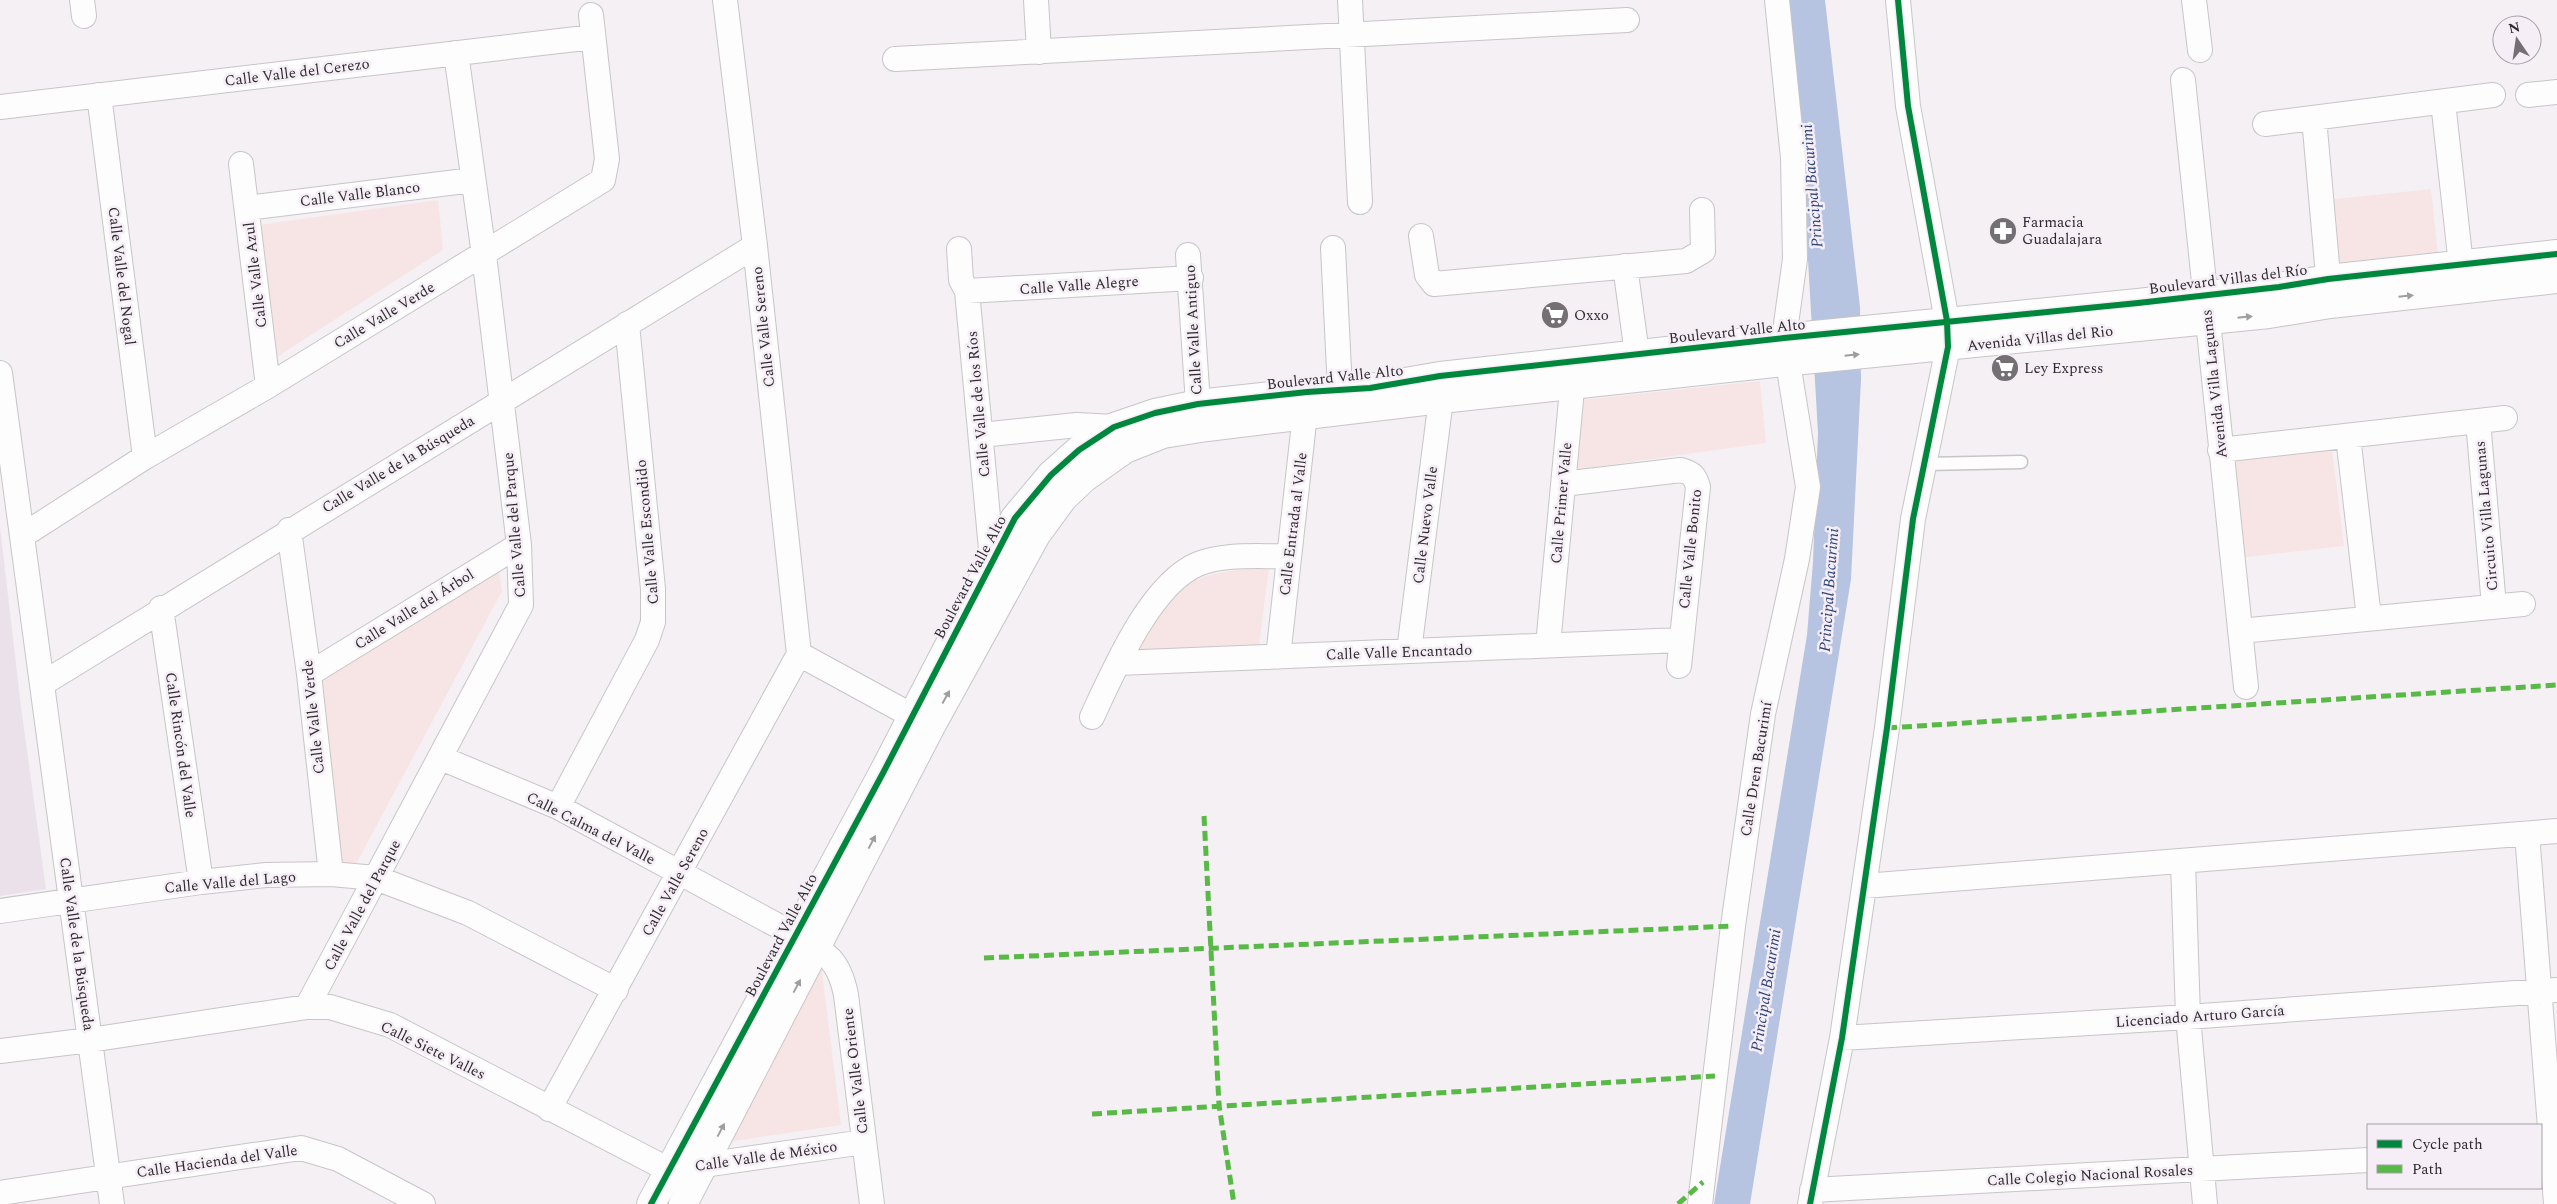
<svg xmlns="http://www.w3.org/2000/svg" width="2557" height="1204" font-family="Spectral,serif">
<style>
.built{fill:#eae1eb}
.green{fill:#f7e5e6}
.water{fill:#b6c3e1}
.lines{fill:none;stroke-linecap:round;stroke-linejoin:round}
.lane-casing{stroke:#c7c5c8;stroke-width:15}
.street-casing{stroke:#c7c5c8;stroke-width:26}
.secondary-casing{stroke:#c7c5c8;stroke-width:30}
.lane{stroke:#fdfdfd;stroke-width:12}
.street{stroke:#fdfdfd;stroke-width:24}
.secondary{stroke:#fdfdfd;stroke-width:28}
.quiet{stroke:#58b947;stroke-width:5;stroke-dasharray:10 5;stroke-linecap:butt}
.cycleway-casing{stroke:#f6eef6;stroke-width:9}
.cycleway{stroke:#00873e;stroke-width:6}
.oneway{fill:#9f9e9f}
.labels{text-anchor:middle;stroke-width:5;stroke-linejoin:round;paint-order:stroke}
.street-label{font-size:15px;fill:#2d2a2d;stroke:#f6eef6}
.poi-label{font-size:15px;fill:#2d2a2d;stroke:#f6eef6;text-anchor:start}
.water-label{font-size:16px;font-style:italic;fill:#2c4377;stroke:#f6eef6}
</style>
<rect width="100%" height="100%" fill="#f4f0f4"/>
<path class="built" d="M0,527l21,180 25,182 -46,7z"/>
<path class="green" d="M2431,189l7,67 -105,11 -7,-67z
M438,200l5,50 -174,112 -17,-136z
M1760,381l6,62 -193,27 9,-70z
M2332,448l12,98 -106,12 -11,-98z
M1269,567l-10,79 -126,4c7,-13 13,-30 22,-41 32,-35 70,-39 114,-42z
M499,570l3,21 -147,275 -22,-3 -25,-179z
M820,956l21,169 -120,18z"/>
<path class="water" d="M1788,0h37l35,307 1,72 -10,200 -101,625h-36l93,-569 6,-73 5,-129 -15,-260z"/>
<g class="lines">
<defs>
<path id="lane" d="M1925,464l96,-2"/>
<path id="street" d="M82,0l2,16
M1036,0l3,52
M1350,0l10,202
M2194,0l6,50
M895,59l732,-39
M2183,80l63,607
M99,95l46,362
M2528,95l29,-3
M2443,102l20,181
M0,107l593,-70
M2314,118l16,180
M2265,124l228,-29
M241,164l27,222
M247,208l226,-28
M1421,236l6,39 7,9 252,-23 17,-10 -1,-41
M1333,248l7,142
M959,249l2,31 6,11 25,269
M1188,255l10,149
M1625,266l12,88
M967,291l224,-13
M0,373l112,831
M2478,421l16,185
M981,435l96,-10 37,2
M2348,436l21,182
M2220,450l285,-32
M1563,484l118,-14c11,3 14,6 17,17l-19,179
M289,530l20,144 22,200
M22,536l123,-79 123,-71 335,-206 4,-21 -16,-144
M161,608l40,274
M2240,631l283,-27
M1548,645l26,-277
M1409,651l32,-252
M799,654l130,71
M1278,657l29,-261
M1118,663l563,-23
M309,674l210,-129
M42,684l713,-438
M1092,717c21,-45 58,-133 106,-153 27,-11 62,-7 91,-8
M441,758l117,49 237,128c31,18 44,24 51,60l26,209
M558,807l89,-167 6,-18v-33l-26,-265
M2527,834l29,370
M2183,862l5,155 17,187
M1864,886l693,-55
M0,911l201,-29 65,-7 65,-1 45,4 92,35 148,77
M307,1007l214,-402 -2,-60 -35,-290 -28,-202
M1842,1038l346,-21 369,-27
M0,1051l90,-11 217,-33h23l60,18 279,145 195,-28
M549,1109l250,-455 -44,-408 -30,-246
M1812,1190l556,-30
M0,1193l301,-45 37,11 85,45
M1700,1204l33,-278 30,-212 34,-155 11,-72 -24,-149 11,-79 -2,-101 -16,-158
M1810,1204l32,-166 45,-310 26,-209 35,-172 -1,-26 -39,-215 -10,-106"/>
<path id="secondary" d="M651,1204l232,-431 132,-255 36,-43 28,-25 35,-23 41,-14 43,-9 109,-12 63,-4 70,-12 344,-38 354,-35 141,-16 49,-8 229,-25
M683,1204l248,-478 105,-191 27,-37 21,-20 41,-29 38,-15 44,-7 234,-28 362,-39 406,-40 60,-6 61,-10 227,-25"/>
</defs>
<use href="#lane" class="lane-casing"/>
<use href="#street" class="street-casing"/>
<use href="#secondary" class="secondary-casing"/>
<use href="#lane" class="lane"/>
<use href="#street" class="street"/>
<use href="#secondary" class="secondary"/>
<path class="quiet" d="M1887,728l670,-43
M1204,816l15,289 15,99
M984,958l749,-32
M1092,1114l623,-38
M1678,1204l25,-22"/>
<defs>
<path id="cycleway" d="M651,1204l232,-431 132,-255 36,-43 28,-25 35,-23 41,-14 43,-9 109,-12 63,-4 70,-12 344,-38 354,-35 141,-16 49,-8 229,-25
M1810,1204l32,-166 45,-310 26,-209 35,-172 -1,-26 -39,-215 -10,-106"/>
</defs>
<use href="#cycleway" class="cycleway-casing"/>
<use href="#cycleway" class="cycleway"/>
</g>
<defs><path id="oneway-solid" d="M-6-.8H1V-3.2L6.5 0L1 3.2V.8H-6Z" transform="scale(1.25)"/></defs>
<g class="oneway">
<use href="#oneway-solid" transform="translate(2406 296) rotate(-6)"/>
<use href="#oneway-solid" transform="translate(2245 317) rotate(-6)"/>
<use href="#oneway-solid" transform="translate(1852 355) rotate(-6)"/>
<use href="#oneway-solid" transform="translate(946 697) rotate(-61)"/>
<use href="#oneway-solid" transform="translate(872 842) rotate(-62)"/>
<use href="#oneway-solid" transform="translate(797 986) rotate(-62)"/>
<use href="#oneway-solid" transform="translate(721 1130) rotate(-62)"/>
</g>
<defs>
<symbol id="pharmacy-disc" viewBox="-11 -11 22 22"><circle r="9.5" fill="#736f73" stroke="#f6eef6"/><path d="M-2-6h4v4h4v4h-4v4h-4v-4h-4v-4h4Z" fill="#fff"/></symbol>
<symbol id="supermarket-disc" viewBox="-11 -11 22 22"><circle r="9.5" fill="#736f73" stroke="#f6eef6"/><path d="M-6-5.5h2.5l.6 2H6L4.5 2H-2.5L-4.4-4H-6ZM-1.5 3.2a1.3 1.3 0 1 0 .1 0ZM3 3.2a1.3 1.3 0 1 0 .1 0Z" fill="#fff"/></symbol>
</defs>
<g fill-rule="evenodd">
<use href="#pharmacy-disc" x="1987" y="215" width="32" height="32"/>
<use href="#supermarket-disc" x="1539" y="299" width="32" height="32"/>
<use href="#supermarket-disc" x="1989" y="352" width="32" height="32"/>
</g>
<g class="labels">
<g class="street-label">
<text transform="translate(297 72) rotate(-7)" y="5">Calle Valle del Cerezo</text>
<text transform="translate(360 194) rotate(-7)" y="5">Calle Valle Blanco</text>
<text transform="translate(255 275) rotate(-97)" y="5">Calle Valle Azul</text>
<text transform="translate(122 276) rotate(83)" y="5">Calle Valle del Nogal</text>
<text transform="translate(2228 279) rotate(-7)" y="5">Boulevard Villas del Río</text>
<text transform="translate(1079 285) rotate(-4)" y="5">Calle Valle Alegre</text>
<text transform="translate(384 315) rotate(-31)" y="5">Calle Valle Verde</text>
<text transform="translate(763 327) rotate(-96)" y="5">Calle Valle Sereno</text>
<text transform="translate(1193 330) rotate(-93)" y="5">Calle Valle Antiguo</text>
<text transform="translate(1737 331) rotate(-6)" y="5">Boulevard Valle Alto</text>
<text transform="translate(2040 338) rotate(-6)" y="5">Avenida Villas del Rio</text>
<text transform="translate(1335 377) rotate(-6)" y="5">Boulevard Valle Alto</text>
<text transform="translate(2214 384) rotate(-96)" y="5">Avenida Villa Lagunas</text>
<text transform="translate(978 404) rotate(-95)" y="5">Calle Valle de los Ríos</text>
<text transform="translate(398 464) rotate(-31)" y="5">Calle Valle de la Búsqueda</text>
<text transform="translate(1561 503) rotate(-85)" y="5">Calle Primer Valle</text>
<text transform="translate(2486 516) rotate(-95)" y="5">Circuito Villa Lagunas</text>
<text transform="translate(1293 524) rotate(-83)" y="5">Calle Entrada al Valle</text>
<text transform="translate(514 525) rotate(-95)" y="5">Calle Valle del Parque</text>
<text transform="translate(1425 525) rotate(-83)" y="5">Calle Nuevo Valle</text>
<text transform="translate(647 532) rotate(-95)" y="5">Calle Valle Escondido</text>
<text transform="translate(1690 549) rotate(-84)" y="5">Calle Valle Bonito</text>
<text transform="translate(970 577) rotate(-62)" y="5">Boulevard Valle Alto</text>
<text transform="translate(414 609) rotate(-32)" y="5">Calle Valle del Árbol</text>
<text transform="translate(1399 652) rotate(-2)" y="5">Calle Valle Encantado</text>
<text transform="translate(313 717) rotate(-96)" y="5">Calle Valle Verde</text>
<text transform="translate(181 745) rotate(82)" y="5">Calle Rincón del Valle</text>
<text transform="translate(1756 769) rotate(-81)" y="5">Calle Dren Bacurimí</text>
<text transform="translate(591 828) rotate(27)" y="5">Calle Calma del Valle</text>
<text transform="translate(230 882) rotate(-5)" y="5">Calle Valle del Lago</text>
<text transform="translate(675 882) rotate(-61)" y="5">Calle Valle Sereno</text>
<text transform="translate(362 905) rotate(-62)" y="5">Calle Valle del Parque</text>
<text transform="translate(781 935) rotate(-62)" y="5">Boulevard Valle Alto</text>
<text transform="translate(77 944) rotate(82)" y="5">Calle Valle de la Búsqueda</text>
<text transform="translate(2200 1016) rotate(-4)" y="5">Licenciado Arturo García</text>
<text transform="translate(433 1050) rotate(26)" y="5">Calle Siete Valles</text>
<text transform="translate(855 1071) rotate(-97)" y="5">Calle Valle Oriente</text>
<text transform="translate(766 1156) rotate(-8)" y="5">Calle Valle de México</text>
<text transform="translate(217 1161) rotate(-8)" y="5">Calle Hacienda del Valle</text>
<text transform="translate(2090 1175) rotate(-3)" y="5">Calle Colegio Nacional Rosales</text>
</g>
<g class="poi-label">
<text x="2022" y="227">Farmacia<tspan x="2022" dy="17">Guadalajara</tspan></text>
<text x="1574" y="320">Oxxo</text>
<text x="2024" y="373">Ley Express</text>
</g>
<g class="water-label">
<text transform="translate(1811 186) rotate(-95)" y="6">Principal Bacurimi</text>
<text transform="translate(1828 590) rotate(-86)" y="6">Principal Bacurimi</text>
<text transform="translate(1765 990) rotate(-81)" y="6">Principal Bacurimi</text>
</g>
</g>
<rect x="2367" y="1124" width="175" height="65" fill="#f6eef6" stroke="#a6a0a6"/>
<rect x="2377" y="1140" width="25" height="8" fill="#00873e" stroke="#a6a0a6"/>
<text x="2412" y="1149" font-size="15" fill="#2d2a2d">Cycle path</text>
<rect x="2377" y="1165" width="25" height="8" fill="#58b947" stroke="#a6a0a6"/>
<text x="2412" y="1174" font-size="15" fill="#2d2a2d">Path</text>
<g transform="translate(2517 40) rotate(347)"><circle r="24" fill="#f6eef6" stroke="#a6a0a6"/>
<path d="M0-4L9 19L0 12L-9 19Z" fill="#736f73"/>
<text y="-8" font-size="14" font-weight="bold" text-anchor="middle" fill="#2d2a2d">N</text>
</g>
</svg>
